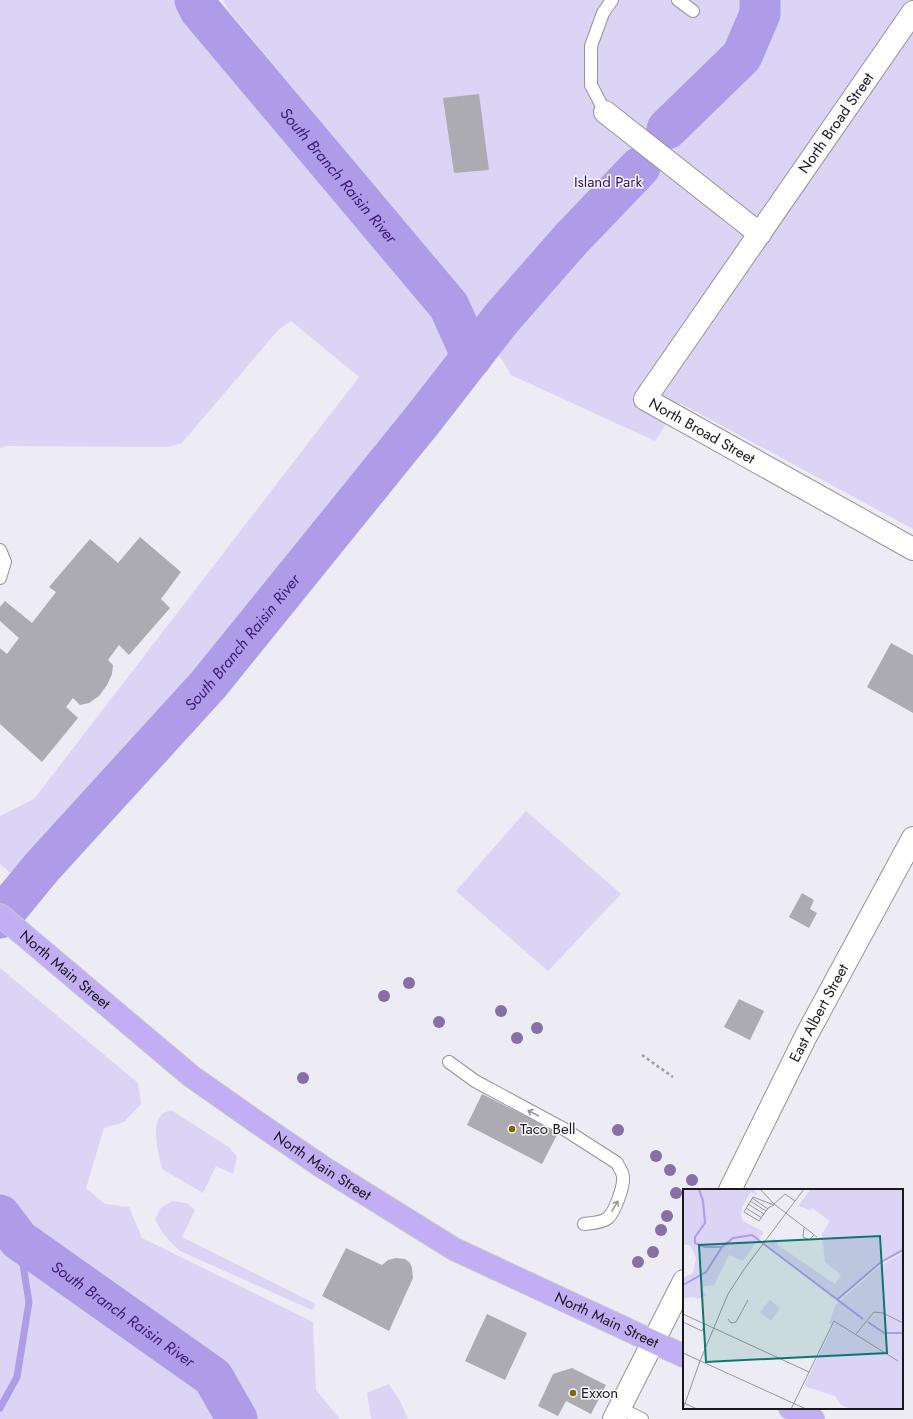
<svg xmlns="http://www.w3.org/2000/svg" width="913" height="1419" font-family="Jost,sans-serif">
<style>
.green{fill:#dbd4f4}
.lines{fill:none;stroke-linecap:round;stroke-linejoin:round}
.stream{stroke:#af9ce9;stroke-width:7}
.river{stroke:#af9ce9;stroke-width:41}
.building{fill:#adabb2}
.lane-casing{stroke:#95939a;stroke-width:14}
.street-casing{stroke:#95939a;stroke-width:24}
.primary-casing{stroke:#c8c8c8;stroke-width:24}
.path{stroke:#9c9ba1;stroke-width:2.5;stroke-dasharray:3 3;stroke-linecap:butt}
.lane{stroke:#fff;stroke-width:12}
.street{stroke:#fff;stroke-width:22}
.primary{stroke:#c2aef4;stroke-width:22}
.tree{fill:#8770a5}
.oneway{stroke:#989798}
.poi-dot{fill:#866300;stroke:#faf9ff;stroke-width:1.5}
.labels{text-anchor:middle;stroke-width:3;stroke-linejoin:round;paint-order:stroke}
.street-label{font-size:15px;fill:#19181b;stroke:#faf9ff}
.park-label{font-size:15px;fill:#330c66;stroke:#faf9ff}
.poi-label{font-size:15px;fill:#19181b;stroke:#faf9ff;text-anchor:start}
.water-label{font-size:16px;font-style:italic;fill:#3d1b73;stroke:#faf9ff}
.inset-river{fill:none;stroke:#af9ce9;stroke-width:2}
.inset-road{fill:none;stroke:#98979d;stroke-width:1}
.view{fill:#0f766e;fill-opacity:0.15;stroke:#0f766e;stroke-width:2}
.inset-edge{fill:none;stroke:#19181b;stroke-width:2}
</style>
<rect width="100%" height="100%" fill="#edebf3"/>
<path class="green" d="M0,0h195l5,10 249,296 23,51 -264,328 -166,182 -16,19 -26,-22v-48l34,-17 325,-422 -68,-56 -12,8 -97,114 -13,4 -163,-1 -6,2z
M223,0h690v529l-233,-126 -25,38 -144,-66 -49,-83 -233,-281z
M526,811l95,83 -73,77 -92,-80z
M0,968l138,115 3,21 -17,18 -20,6 -18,60 19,16 24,3 13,31 171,84 3,68 24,29h-340z
M171,1110l59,38 7,9 -4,17 -17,-8 -13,27 -41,-24c-3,-14 -12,-44 0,-55 2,-2 7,-3 9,-4z
M172,1201l15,2 8,7 -13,27 134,67 -4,6 -132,-59c-11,-10 -19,-19 -25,-32l6,-11z
M389,1384l11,17 8,18h-37l-4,-26z"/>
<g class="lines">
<path class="stream" d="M0,1408l17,-31 12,-75 -10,-62"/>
<g class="river">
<path id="s1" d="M195,0l5,10 249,296 23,51"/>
<path d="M667,129l75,-73 18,-42v-14"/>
<path id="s2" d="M0,918l42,-51 166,-182 216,-267 77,-99 70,-80 69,-72"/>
<path id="s3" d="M0,1215l19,25 194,137 24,42"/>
</g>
</g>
<path class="building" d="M479,94l10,76 -35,3 -11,-75z
M140,537l41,35 -20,27 9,9 -41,47 -10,-10 -11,15 5,5 -1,9 -5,11 -8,11 -10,7 -9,2 -7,-7 -7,9 12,11 -36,44 -42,-38v-76l7,6 12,-16 -19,-17v-14l5,-6 27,22 24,-31 -7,-5 41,-48 28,24z
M891,643l22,12v58l-46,-26z
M802,893l12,7 -4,9 7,4 -8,15 -20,-11z
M739,999l25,12 -14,29 -26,-13z
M482,1094l76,39 -16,31 -75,-39z
M346,1248l36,17 6,-5 8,-2 9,1 5,4 2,5 1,10 -24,53 -67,-35z
M487,1314l40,19 -22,47 -40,-19z
M572,1368l34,17 -15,29 -25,-13 -8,15 -20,-10 15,-32z"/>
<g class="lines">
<defs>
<path id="lane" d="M678,0l15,11
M605,112l-14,-27v-39l12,-33 9,-13
M0,550l5,12 -5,16
M449,1062l26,19 89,48 53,34c2,5 6,9 6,14 1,10 -8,34 -15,41 -6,5 -17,5 -24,6
M619,1408l23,11"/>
<g id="street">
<path id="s4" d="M913,12l-268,387 268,150"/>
<path d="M605,112l155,122"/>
<path id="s5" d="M730,1190l76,-154 107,-198"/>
<path d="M614,1419l70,-138"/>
</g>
<g id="primary">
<path id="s6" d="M0,915l191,161 64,45 69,47 130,81 230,107"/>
<path d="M790,1408l23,11"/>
</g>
</defs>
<use href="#lane" class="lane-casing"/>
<use href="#street" class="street-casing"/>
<use href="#primary" class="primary-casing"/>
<path class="path" d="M642,1055l31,22"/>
<use href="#lane" class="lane"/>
<use href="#street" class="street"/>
<use href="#primary" class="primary"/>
</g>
<g class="tree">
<circle cx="409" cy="983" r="6"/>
<circle cx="384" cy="996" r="6"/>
<circle cx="501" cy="1011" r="6"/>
<circle cx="439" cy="1022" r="6"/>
<circle cx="537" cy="1028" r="6"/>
<circle cx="517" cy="1038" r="6"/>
<circle cx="303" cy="1078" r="6"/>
<circle cx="618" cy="1130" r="6"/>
<circle cx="656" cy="1156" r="6"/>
<circle cx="670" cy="1170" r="6"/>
<circle cx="692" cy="1180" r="6"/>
<circle cx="676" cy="1193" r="6"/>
<circle cx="667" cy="1216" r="6"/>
<circle cx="661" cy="1230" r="6"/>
<circle cx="653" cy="1252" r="6"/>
<circle cx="638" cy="1262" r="6"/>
</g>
<defs><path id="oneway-shaft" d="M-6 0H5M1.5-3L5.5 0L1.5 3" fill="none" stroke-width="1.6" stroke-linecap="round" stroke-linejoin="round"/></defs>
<g class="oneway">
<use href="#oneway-shaft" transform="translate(533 1113) rotate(-152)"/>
<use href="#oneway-shaft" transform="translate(615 1206) rotate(-60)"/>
</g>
<g class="poi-dot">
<circle cx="512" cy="1129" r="4"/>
<circle cx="573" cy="1393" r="4"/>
</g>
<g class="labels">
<g class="street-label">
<text transform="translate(836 123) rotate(-55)" y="5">North Broad Street</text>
<text dy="5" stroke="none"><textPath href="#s4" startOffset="536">North Broad Street</textPath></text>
<text dy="5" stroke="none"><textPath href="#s6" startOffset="85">North Main Street</textPath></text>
<text dy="5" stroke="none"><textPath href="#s5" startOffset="198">East Albert Street</textPath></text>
<text dy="5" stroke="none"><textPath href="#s6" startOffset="409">North Main Street</textPath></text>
<text dy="5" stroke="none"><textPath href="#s6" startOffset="733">North Main Street</textPath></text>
</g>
<g class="park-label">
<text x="608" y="187">Island Park</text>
</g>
<g class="poi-label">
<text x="520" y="1134">Taco Bell</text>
<text x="581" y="1398">Exxon</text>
</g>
<g class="water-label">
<text dy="6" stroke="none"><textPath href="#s1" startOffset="227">South Branch Raisin River</textPath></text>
<text dy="6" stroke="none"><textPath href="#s2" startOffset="367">South Branch Raisin River</textPath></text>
<text dy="6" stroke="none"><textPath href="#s3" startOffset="159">South Branch Raisin River</textPath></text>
</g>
</g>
<g transform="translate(683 1189)">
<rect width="220" height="220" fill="#edebf3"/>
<path d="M0,0h71l4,7 -7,-4 -9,15 -1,8 2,6 21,11 -21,29 -14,-6 -15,30 -9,1 -4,4 6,5 -9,4 -6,-2 -9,2v-21l10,-5 3,-15 -5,-12 -8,-2zM128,0h92v61l-23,12 -42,37 -70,-54 6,-8 5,9 56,38 6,-9 -16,-13 -3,-28 8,-13 -18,-13 -2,2 -12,-4zM220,64v156h-51l-11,-4 -6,-9 -31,-10 29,-60 -4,-3 7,-19 45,-39zM87,111l10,8 -9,13 -11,-9z" fill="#dbd4f4"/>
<path class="inset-river" d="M16,0l4,12 2,22 -10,14v6l10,4h17M0,96l23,-13 16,-25 11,-9 19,-3 111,84M155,110l43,-37 22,-12M185,133l16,11h19"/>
<path class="inset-road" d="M77,0l14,15M70,8l21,8 -6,3 -9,13 -15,-9zM69,9l16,11M67,12l16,10M112,12l-10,-7 -11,10 43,33M65,15l16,10M63,19l16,10M121,39l-1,9 6,3 5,-5M0,125l126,58M45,130l3,4 5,-1 12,-22M0,133l19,9 3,-7M173,145l18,-22 9,1 20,10M0,164l123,56M1,214l13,6M0,220l17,-48 28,-67 17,-26 59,-79M108,220l43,-88 64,40"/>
<path class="view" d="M197,47l7,117 -181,9 -7,-117z"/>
<rect width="220" height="220" class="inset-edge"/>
</g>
</svg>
